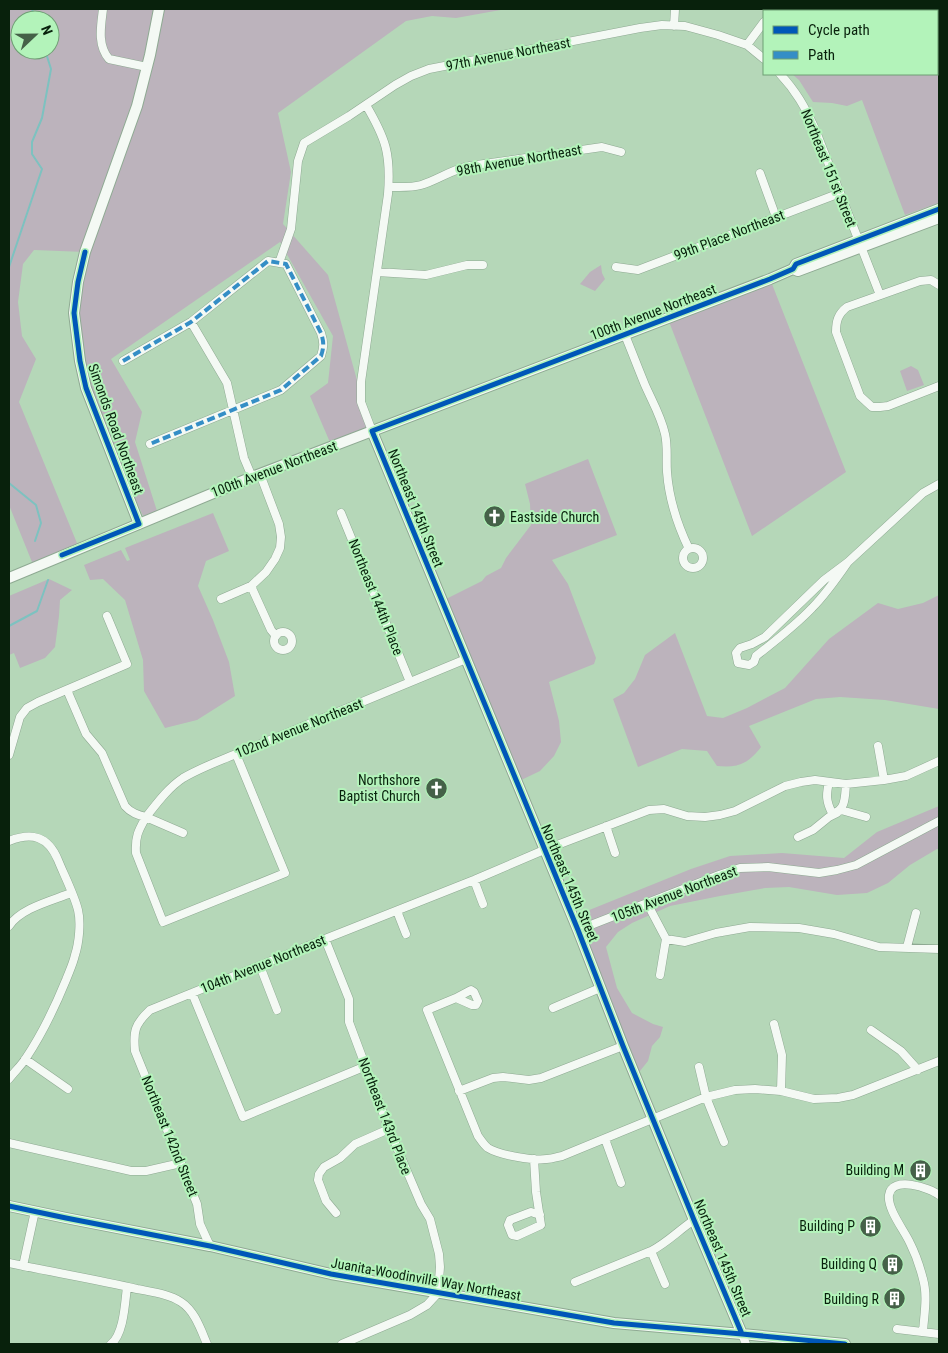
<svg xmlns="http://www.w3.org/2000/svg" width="948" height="1353" font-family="'Roboto Condensed',sans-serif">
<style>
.green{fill:#bcb3bc;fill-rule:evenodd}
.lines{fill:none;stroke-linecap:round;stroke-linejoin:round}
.stream{stroke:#7dc2c0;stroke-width:2}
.street-casing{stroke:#8ea992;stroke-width:9}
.secondary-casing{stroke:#8ea992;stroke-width:12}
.street{stroke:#f4f9f4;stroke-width:8}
.secondary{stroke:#f4f9f4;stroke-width:10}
.quiet{stroke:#348ec6;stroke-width:4;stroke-dasharray:8 4;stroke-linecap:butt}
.cycleway-casing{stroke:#b3f3ba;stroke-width:8}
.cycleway{stroke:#0057b8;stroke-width:5}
.labels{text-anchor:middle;stroke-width:4;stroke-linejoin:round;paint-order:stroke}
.street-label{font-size:14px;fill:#08210c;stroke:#b3f3ba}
.poi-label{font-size:14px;fill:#08210c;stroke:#b3f3ba;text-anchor:end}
</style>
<rect width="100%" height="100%" fill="#b5d7b8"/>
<path class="green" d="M9,9h497l-50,9 -24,-2 -26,5 -128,92 13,59 -8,52 45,51 43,156 -39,16 -22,-51 18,-13 5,-47 -53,-94 -169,117 31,53 -7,30 22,69 -14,5 -57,-128 -12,-75 11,-61 -51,-2 -11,14 -5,38 4,34 14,23 -17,43 60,146 -45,19 -25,-62zM20,20h30v30h-30z
M867,9h72v194l-34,12 -43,-115 -15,6 -15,-3 -19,-1 -14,-22 -7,-6h145v-63h-75z
M601,265l1,8 3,6 -10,12 -15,-7 10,-12z
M770,279l76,193 -94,64 -84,-217z
M911,366l7,4 6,15 -17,6 -7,-20z
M588,459l29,76 -65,25 16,24 28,74 -2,6 -45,18 10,39 2,21 -7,14 -14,15 -23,11 -75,-181 40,-20 4,-5 15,-8 5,-10 25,-33 -1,-21 -5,-20z
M213,513l16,38 -23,10 -8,25 15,34 16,42 6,34 -38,24 -32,8 -21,-37 -1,-31 -18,-60 -22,-21 -13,1 -6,-15 37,-15 6,11 3,-1 -5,-12z
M49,579l23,11 -12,10 -1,16 -4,31 -10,11 -25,10 -6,-15 -5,2v-59z
M939,595v114l-54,-9 -45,-3 -24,2 -67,27 12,21c-13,17 -23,21 -44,19l-10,-15 -25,-2 -44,18 -25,-68 11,-6 11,-14 10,-24 30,-22 32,83 16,2 24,-10 38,-20 44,-49 49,-36 20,6 25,-6z
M939,806v43h-2l-27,16 -22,18 -21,10 -30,2 -48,-8 -24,1 -45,8 -50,10 -38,17 -14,9 -12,15 11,41 15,25 21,11 10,3 -3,10 -8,9 -4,15 -12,15 -64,-159 119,-48 39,-13 52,-3 62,5 33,-26z"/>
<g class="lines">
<path class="stream" d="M32,9l4,11
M9,267l33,-98 -10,-15v-12l10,-24 9,-49 -6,-19
M9,483l27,22 5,18 -6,18
M9,626l28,-15 11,-31"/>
<defs>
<path id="street" d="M103,9c-2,17 -6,36 6,50l38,8
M776,11l3,-2
M674,26l1,-17
M747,45l17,-23
M780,74c16,17 25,33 35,55l65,166
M366,105c20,34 25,49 22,89l-27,188v20l11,29
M760,173l16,44
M389,187c11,0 21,1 32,-2 17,-5 31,-16 49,-19l132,-19 19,5
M279,263l12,-34 7,-68 6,-18 45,-27 46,-31 16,-9 18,-7 211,-41 22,-3 23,1 33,9 29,10 17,14
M616,267l22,3 202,-77
M377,272l49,3 41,-10h16
M939,285l-8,-5 -11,1 -73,26c-9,7 -11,14 -11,25l24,64 12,11h8l8,-1 51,-20
M191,322l36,61 17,75 8,19
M625,335c7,17 13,33 20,50 7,16 16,31 20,49 3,13 1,25 2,38 2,27 10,52 22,77
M123,361l68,-39 77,-61 18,3 35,69c3,9 3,14 0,23l-40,34 -131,54
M341,513l69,169
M683 558a10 10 0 1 1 20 0a10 10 0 1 1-20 0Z
M848,562c-11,16 -22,32 -36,46 -17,18 -37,33 -56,48l-2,6 -5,3 -11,-2 -2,-10 4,-5 12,-4 13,-7 59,-57 24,-18 75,-69 16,-9
M251,586l20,44 5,6
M221,599l30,-13 15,-14 9,-13 5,-11 1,-11 -2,-13 -19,-50
M274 641a9 9 0 1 1 18 0a9 9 0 1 1-18 0Z
M67,690l19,44 16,19 23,53c6,7 13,9 21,11 -8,14 -11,20 -10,36l27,69 122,-49 -49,-119
M878,746l6,34
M9,755l11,-38 7,-9 11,-6 89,-38 -20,-48
M829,782c-3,13 -3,19 3,31 14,-1 13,-18 14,-29
M841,810l25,7
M606,826l9,27
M183,833l-37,-16c11,-14 22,-29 37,-39 17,-10 36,-17 53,-24l230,-95
M798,837l15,-7 16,-13 8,-4
M9,841c23,-9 39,-5 49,19 6,15 16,34 20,50 3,12 1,33 -3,45 -2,9 -6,17 -9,25 -11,27 -24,54 -40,78 -5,8 -12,14 -17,21
M474,880l9,24
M647,903l19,36 -6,36
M397,911l9,23
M9,926c12,-18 42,-25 62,-33
M578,930l141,-55 21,-7 28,-1 51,6 18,-3 19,-5 83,-44
M325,939l24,60v23l40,107 32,75 9,15 9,35 1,13 -2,26 -11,12 -17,10 -68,29
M666,939l19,3 31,-9 34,-6 49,1 35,6 45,13 60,2
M907,947l9,-34
M260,966l17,44
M192,993l51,124 123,-51
M456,998l15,-8 3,2 4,9 -2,4h-4l-16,-7 -29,12 51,126c3,4 6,9 10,12 11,7 46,13 59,11 5,0 10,-2 15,-3l144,-59 29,-7 20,-1 26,2 33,8 24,-1 15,-3 86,-34
M553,1008l47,-20
M774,1024l8,31 -1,36
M871,1030l30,21 17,19
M25,1059l43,30
M699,1067l7,30 18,45
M459,1091l34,-13 10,-1 26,3 12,-2 82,-32
M605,1139l16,44
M9,1143l122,28h15l35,-8
M534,1159l2,33 5,33 -24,11 -5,-1 -4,-10 2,-5 21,-8 9,3
M336,1213l-10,-12 -8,-21 1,-6 5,-7 16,-9 15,-14 34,-15
M210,1246l-10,-22 -3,-20 -62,-153c-2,-20 0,-27 15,-41l175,-71 149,-59 70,-30 105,-40 15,-1 23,7 18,1 15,-2 15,-4 50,-25 16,-4 14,-2 31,4 38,-4 22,-4 33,-15
M651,1251l14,33
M9,1263c42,9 86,16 128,26 15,3 32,5 44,13 14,9 20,28 26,42
M23,1266l12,-55
M575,1282l76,-31c16,-8 28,-21 43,-31
M897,1329l42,5
M923,1332c1,-17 5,-36 0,-53 -3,-12 -7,-24 -13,-36 -6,-13 -23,-34 -21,-48 3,-20 41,-7 50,0
M742,1334l4,10
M111,1344c13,-10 14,-42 16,-57"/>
<path id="secondary" d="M793,269l5,2 141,-53
M372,431l206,499 45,116 71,174 48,114
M139,524l-53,-136 -6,-27 -6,-48 4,-31 7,-30 52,-146 13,-51 9,-46
M9,578l243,-101 518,-198 23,-10 3,-5 143,-55
M9,1206l57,12 144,28 121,28 283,49 128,11 103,10"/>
</defs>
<use href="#street" class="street-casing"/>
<use href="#secondary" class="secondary-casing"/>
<use href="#street" class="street"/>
<use href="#secondary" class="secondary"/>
<path class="quiet" d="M123,361l68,-39 77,-61 18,3 35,69c3,9 3,14 0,23l-40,34 -131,54"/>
<defs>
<path id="cycleway" d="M62,555l77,-31 -53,-136 -6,-27 -6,-48 4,-31 7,-30
M9,1206l57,12 144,28 121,28 283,49 128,11 103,10
M742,1334l-48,-114 -71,-174 -45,-116 -206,-499 398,-152 23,-10 3,-5 143,-55"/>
</defs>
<use href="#cycleway" class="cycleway-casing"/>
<use href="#cycleway" class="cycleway"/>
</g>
<defs>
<symbol id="church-disc" viewBox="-11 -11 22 22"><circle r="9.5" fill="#456148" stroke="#b3f3ba"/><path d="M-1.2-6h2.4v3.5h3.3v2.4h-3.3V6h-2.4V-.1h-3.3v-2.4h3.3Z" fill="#fff"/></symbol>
<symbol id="building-disc" viewBox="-11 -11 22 22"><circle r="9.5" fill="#456148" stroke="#b3f3ba"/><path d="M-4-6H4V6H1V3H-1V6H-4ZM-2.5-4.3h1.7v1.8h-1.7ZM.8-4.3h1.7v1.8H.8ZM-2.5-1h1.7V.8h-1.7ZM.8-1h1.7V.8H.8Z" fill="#fff"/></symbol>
</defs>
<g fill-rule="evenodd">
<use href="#church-disc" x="482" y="504" width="25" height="25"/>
<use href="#church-disc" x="424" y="776" width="25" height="25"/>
<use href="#building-disc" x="908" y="1158" width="25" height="25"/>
<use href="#building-disc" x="858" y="1214" width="25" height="25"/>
<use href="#building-disc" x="880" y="1252" width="25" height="25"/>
<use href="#building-disc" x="882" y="1286" width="25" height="25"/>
</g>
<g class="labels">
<g class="street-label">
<text transform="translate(508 54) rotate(-11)" y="5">97th Avenue Northeast</text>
<text transform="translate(519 160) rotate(-10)" y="5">98th Avenue Northeast</text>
<text transform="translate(829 168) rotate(68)" y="5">Northeast 151st Street</text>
<text transform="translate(729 235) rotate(-21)" y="5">99th Place Northeast</text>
<text transform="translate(653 312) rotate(-21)" y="5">100th Avenue Northeast</text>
<text transform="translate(116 429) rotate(70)" y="5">Simonds Road Northeast</text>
<text transform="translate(274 469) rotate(-21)" y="5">100th Avenue Northeast</text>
<text transform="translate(416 508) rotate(68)" y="5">Northeast 145th Street</text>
<text transform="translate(376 597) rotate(68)" y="5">Northeast 144th Place</text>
<text transform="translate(299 728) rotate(-22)" y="5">102nd Avenue Northeast</text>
<text transform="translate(570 883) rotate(67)" y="5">Northeast 145th Street</text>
<text transform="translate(674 894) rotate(-21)" y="5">105th Avenue Northeast</text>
<text transform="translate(263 964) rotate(-22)" y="5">104th Avenue Northeast</text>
<text transform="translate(385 1116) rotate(69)" y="5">Northeast 143rd Place</text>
<text transform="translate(170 1136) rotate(68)" y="5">Northeast 142nd Street</text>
<text transform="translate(723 1258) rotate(67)" y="5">Northeast 145th Street</text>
<text transform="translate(426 1279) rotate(10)" y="5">Juanita-Woodinville Way Northeast</text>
</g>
<g class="poi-label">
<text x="510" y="522" text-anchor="start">Eastside Church</text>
<text x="420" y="785">Northshore<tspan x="420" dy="16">Baptist Church</tspan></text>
<text x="904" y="1175">Building M</text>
<text x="855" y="1231">Building P</text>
<text x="877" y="1269">Building Q</text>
<text x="879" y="1304">Building R</text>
</g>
</g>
<rect width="948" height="1353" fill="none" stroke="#08210c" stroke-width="20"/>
<rect x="763" y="10" width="175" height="65" fill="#b3f3ba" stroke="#6f9f74"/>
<rect x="773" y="26" width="25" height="8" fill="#0057b8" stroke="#6f9f74"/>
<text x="808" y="35" font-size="15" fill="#08210c">Cycle path</text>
<rect x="773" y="51" width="25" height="8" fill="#348ec6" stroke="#6f9f74"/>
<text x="808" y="60" font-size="15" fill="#08210c">Path</text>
<g transform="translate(35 35) rotate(68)"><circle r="24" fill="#b3f3ba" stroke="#6f9f74"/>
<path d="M0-4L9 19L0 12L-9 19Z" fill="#456148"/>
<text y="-8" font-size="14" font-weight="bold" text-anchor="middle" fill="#08210c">N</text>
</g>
</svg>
